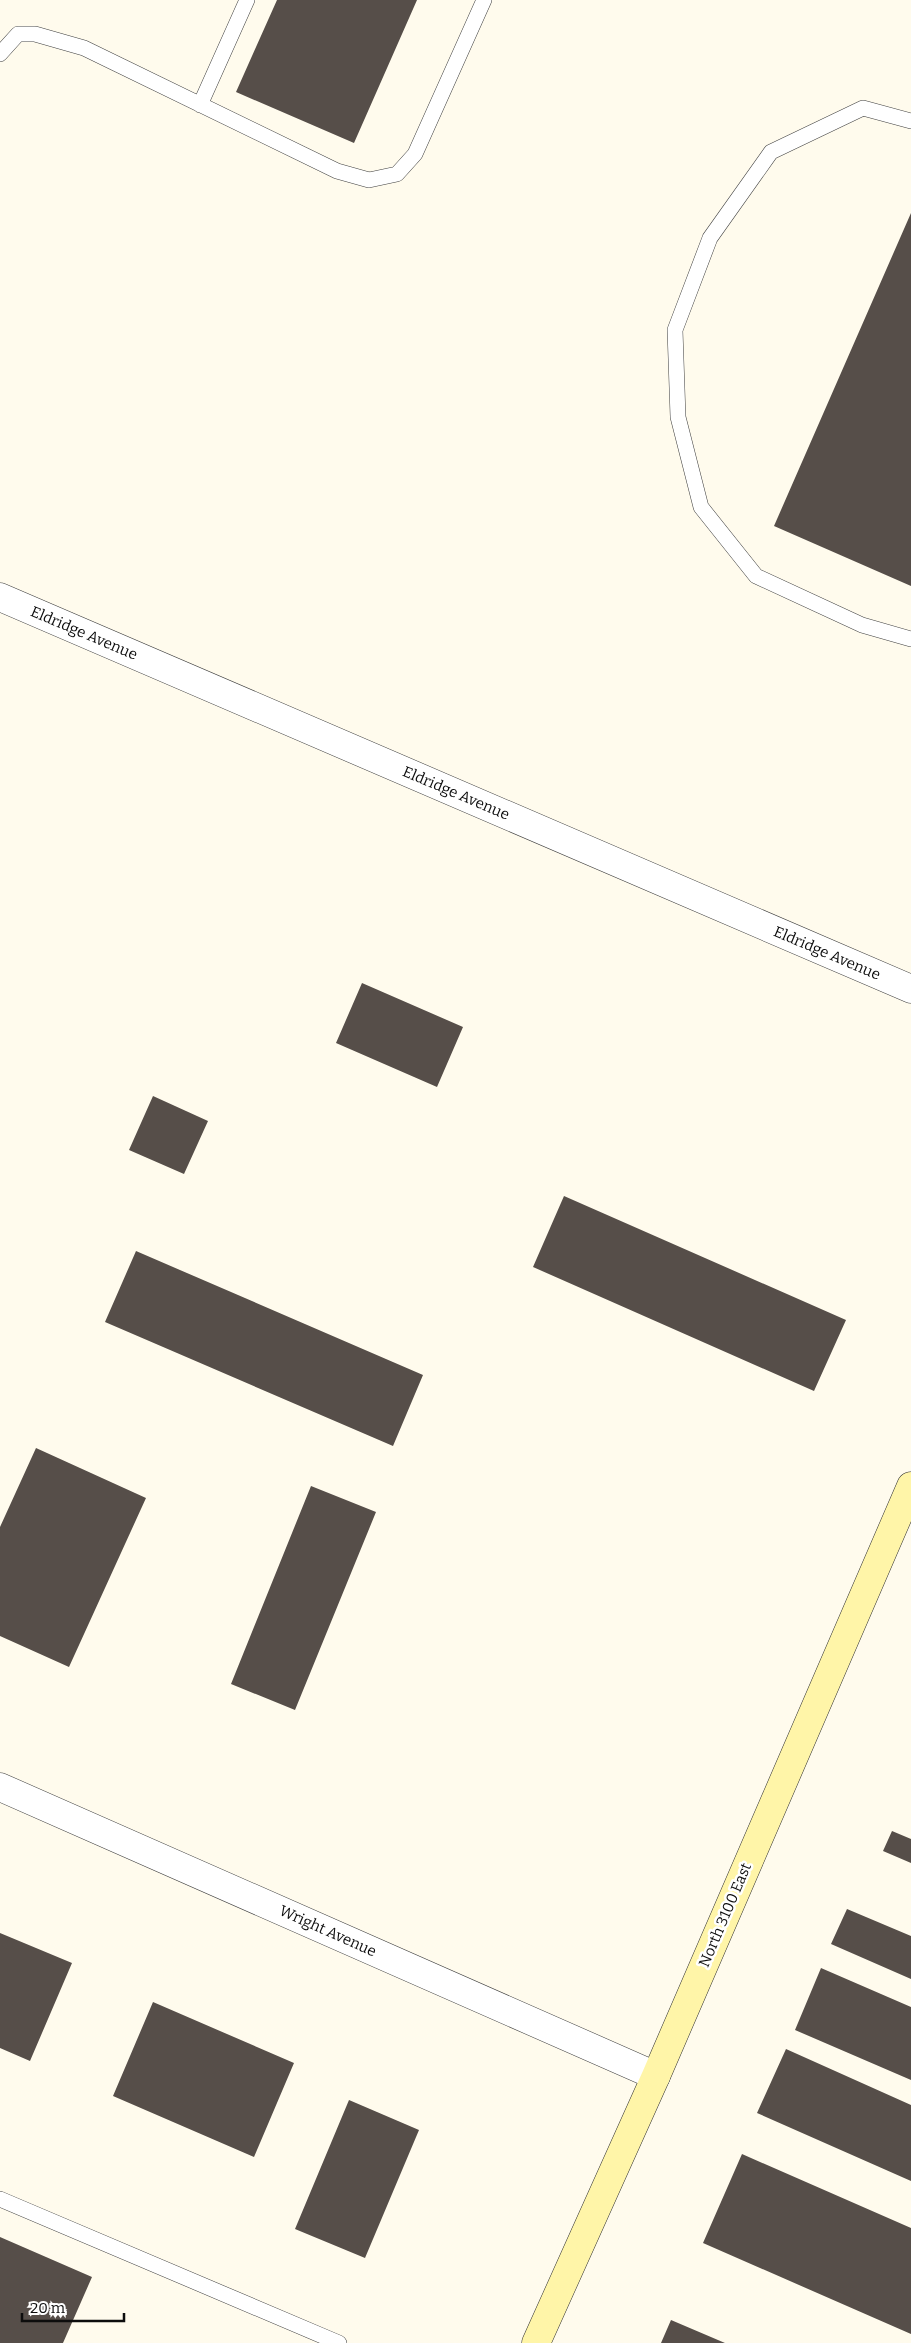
<svg xmlns="http://www.w3.org/2000/svg" width="911" height="2343" font-family="Bitter,serif">
<style>
.building{fill:#564e49}
.lines{fill:none;stroke-linecap:round;stroke-linejoin:round}
.lane-casing{stroke:#404040;stroke-width:16}
.street-casing{stroke:#404040;stroke-width:29}
.secondary-casing{stroke:#2f2f2f;stroke-width:29}
.lane{stroke:#fff;stroke-width:15}
.street{stroke:#fff;stroke-width:28}
.secondary{stroke:#fff5a8;stroke-width:28}
.labels{text-anchor:middle;stroke-width:5;stroke-linejoin:round;paint-order:stroke}
.street-label{font-size:15px;fill:#0d0d0d;stroke:#fff}
</style>
<rect width="100%" height="100%" fill="#fffbed"/>
<path class="building" d="M277,0h140l-63,143 -118,-51z
M911,213v373l-137,-60z
M362,983l101,44 -26,60 -101,-44z
M153,1096l55,25 -24,53 -55,-24z
M564,1196l282,124 -32,71 -281,-124z
M136,1251l287,124 -30,71 -288,-124z
M36,1448l110,50 -77,169 -69,-31v-109z
M311,1486l65,26 -81,198 -64,-26z
M892,1831l19,8v24l-28,-12z
M847,1909l64,27v43l-80,-35z
M0,1933l72,30 -42,98 -30,-13z
M821,1968l90,39v73l-116,-50z
M153,2002l141,61 -40,94 -141,-61z
M786,2049l125,56v76l-154,-68z
M349,2100l70,30 -54,128 -70,-29z
M742,2154l169,74v106l-208,-91z
M0,2237l92,40 -29,66h-63z
M671,2320l54,23h-64z"/>
<g class="lines">
<defs>
<path id="lane" d="M0,54l18,-20h17l49,14 253,123 32,9 28,-6 18,-20 69,-154
M200,105l47,-105
M911,121l-48,-13 -92,44 -61,86 -35,92 3,87 23,90 55,69 106,49 49,14
M0,2199l339,144"/>
<path id="street" d="M0,597l911,392
M0,1787l656,289"/>
<path id="secondary" d="M536,2343l120,-267 255,-590"/>
</defs>
<use href="#lane" class="lane-casing"/>
<use href="#street" class="street-casing"/>
<use href="#secondary" class="secondary-casing"/>
<use href="#lane" class="lane"/>
<use href="#street" class="street"/>
<use href="#secondary" class="secondary"/>
</g>
<g class="labels">
<g class="street-label">
<text transform="translate(84 633) rotate(23)" y="5">Eldridge Avenue</text>
<text transform="translate(456 793) rotate(23)" y="5">Eldridge Avenue</text>
<text transform="translate(827 953) rotate(23)" y="5">Eldridge Avenue</text>
<text transform="translate(725 1915) rotate(-67)" y="5">North 3100 East</text>
<text transform="translate(328 1931) rotate(24)" y="5">Wright Avenue</text>
</g>
</g>
<path d="M22 2313v8h102v-8" fill="none" stroke="#0d0d0d" stroke-width="2.5"/>
<text x="30" y="2313" font-size="15" fill="#0d0d0d" stroke="#ffffff" stroke-width="4" paint-order="stroke">20 m</text>
</svg>
